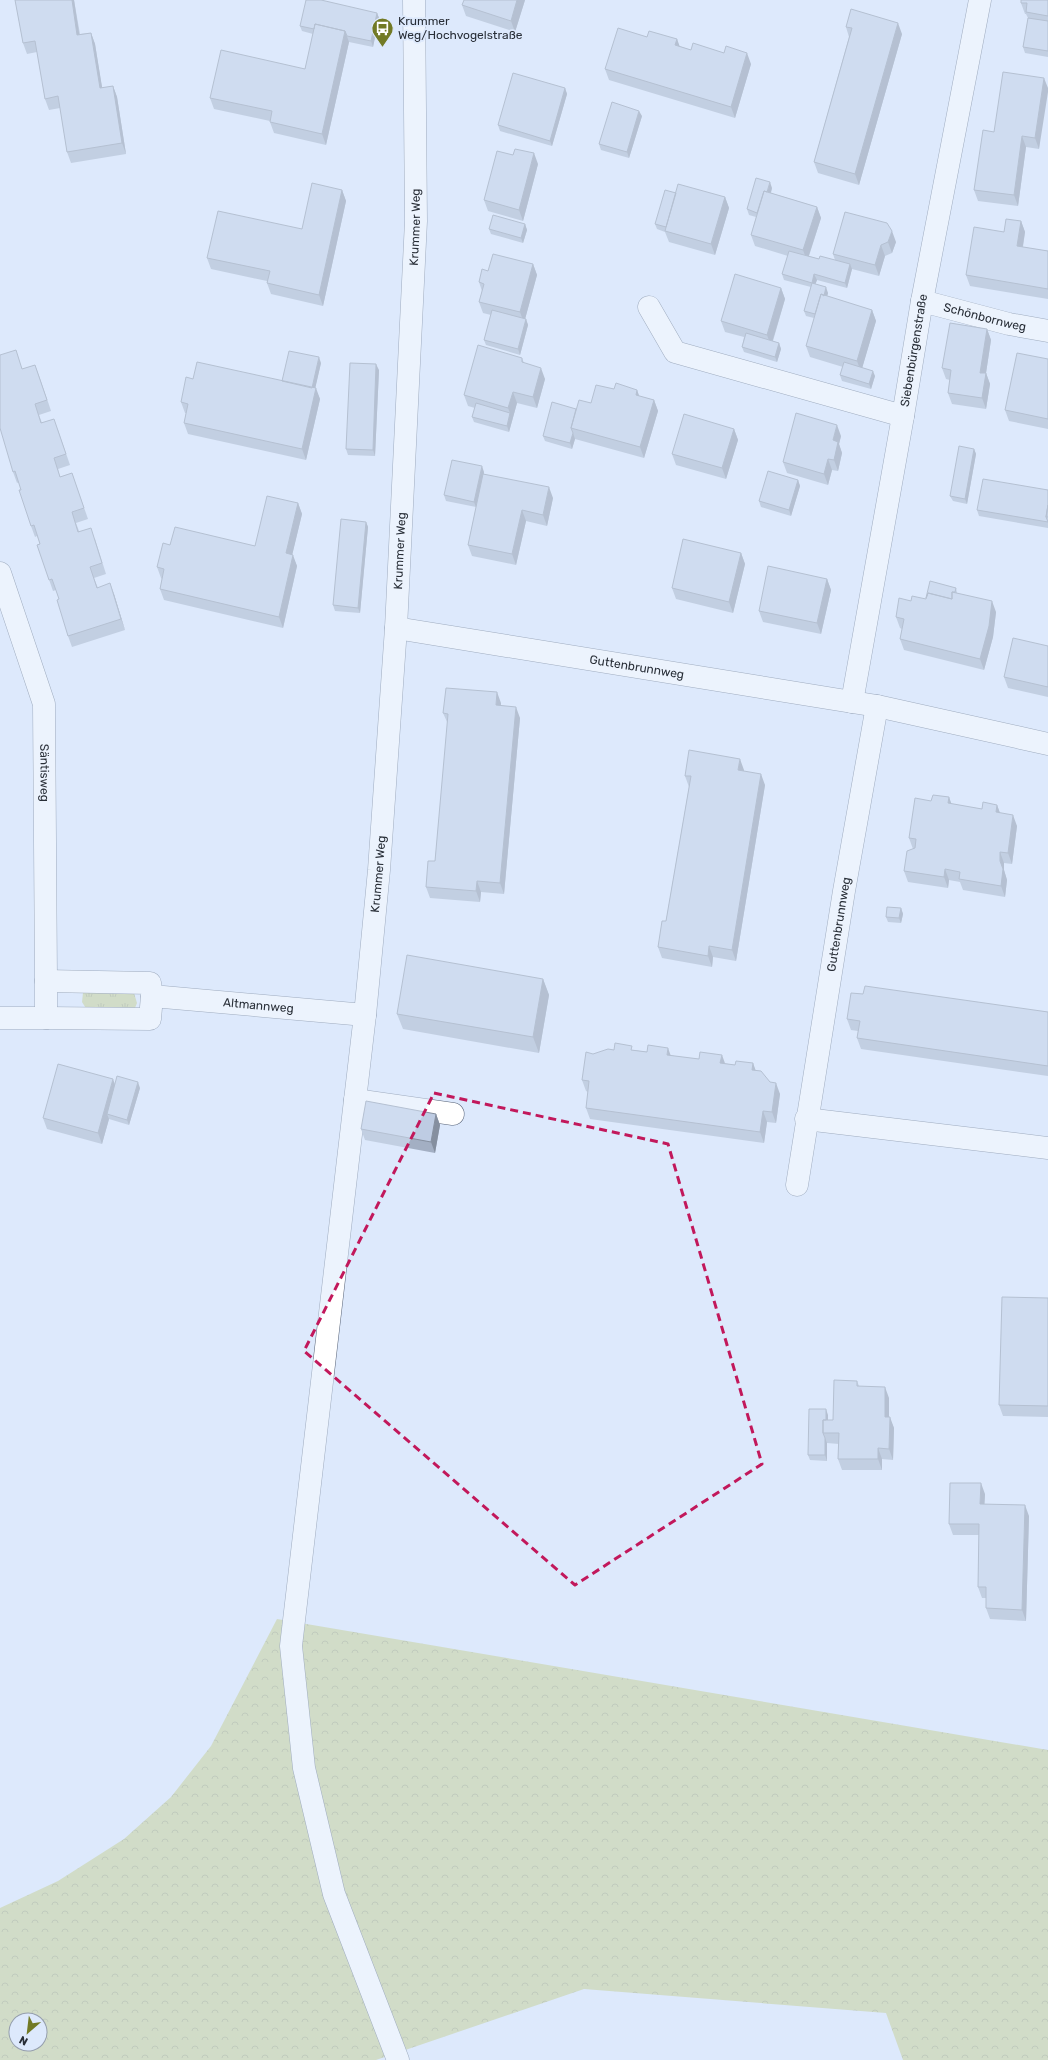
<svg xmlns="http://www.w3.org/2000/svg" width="1048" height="2060" font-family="Rubik,sans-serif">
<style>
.grass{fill:url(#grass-tufts)}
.park{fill:url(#park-crowns);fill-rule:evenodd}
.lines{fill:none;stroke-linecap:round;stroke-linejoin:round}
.minor-casing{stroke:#566277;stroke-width:23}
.minor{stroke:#fff;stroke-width:22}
.wall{fill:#a3afc3}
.shaded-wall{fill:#858f9f}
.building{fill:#becce3;stroke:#858f9f}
.marked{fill:none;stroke:#c2185b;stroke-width:3;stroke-dasharray:8 5;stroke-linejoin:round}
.labels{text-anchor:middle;stroke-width:3.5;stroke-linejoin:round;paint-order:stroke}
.poi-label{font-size:12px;fill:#282e37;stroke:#dde9fc;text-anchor:start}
.street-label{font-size:12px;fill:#282e37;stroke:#dde9fc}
</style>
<defs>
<pattern id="grass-tufts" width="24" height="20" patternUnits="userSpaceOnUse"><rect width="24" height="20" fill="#c3cc8b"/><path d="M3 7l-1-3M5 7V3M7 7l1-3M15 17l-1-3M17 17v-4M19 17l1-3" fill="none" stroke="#9ea672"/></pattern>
<pattern id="park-crowns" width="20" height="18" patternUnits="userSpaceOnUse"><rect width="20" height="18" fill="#c3cc8b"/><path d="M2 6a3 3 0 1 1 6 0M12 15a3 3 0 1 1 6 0" fill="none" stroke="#9ea672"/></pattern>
</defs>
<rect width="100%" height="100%" fill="#dde9fc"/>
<path class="grass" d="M86,990l48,3 3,10 -2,5 -48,2 -5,-8 1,-9z"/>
<path class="park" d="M277,1619l771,131v310h-145l-17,-47 -302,-24 -208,71h-376v-152l58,-27 66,-42 47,-42 40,-51zM16,2020h24v24h-24z"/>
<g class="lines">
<defs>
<g id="minor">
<path id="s1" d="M922,301l87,23 39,7"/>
<path d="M649,307l26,45 228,64"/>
<path id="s2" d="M0,573l44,131 2,277"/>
<path id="s3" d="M396,628l481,78 171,38"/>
<path id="s4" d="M852,702l51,-286 19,-115 58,-301"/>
<path id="s5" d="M0,1018h46v-37l104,2 2,13 213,19"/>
<path d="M46,1018l104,1 2,-23"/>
<path d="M355,1100l98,14"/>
<path d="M806,1119l242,29"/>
<path id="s6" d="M797,1185l47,-294 33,-185"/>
<path id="s7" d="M398,2060l-64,-166 -30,-126 -13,-122 74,-631 14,-145 17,-242 20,-407 -2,-221"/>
</g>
</defs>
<use href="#minor" class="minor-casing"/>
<use href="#minor" class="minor"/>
</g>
<path class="wall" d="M15,0h59l6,34 11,-1 4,11 7,44 11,-2 4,11 9,57 -55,9 -4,-11 -7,-44 -11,2 -4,-11 -8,-47 -10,2 -4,-11z
M525,0l-10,32 -49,-16 -4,-11z
M1048,0v57l-23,-4 -2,-6 5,-29 -2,-4h-1l-4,-11z
M377,13l2,5 -6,29 -24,-5 -23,103 -52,-12 -4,-11v-1l-56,-12 -4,-11 95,-29 8,-35 -11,-3 -2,-5z
M846,27l56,7 -43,151 -41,-12 -4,-11 35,-125z
M647,37l30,2 2,7 12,4 60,14 -16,54 -126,-38 -4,-11z
M1044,78l-5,71 -13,-2 -8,59 -40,-5 -4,-11 20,-58z
M565,88l2,6 -15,52 -52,-15 -2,-6z
M642,116l-13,42 -28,-8 -2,-6z
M538,164l-15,57 -35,-10 -4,-11z
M772,188l-1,5 46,14 4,11 -12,38 10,3 16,1 -2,-6 12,-42 51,30 -4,11 -7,3 -6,20 -27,-7 -5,19 -30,-8 -2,4 13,9 -1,4 45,13 4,11 -14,47 13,8 -4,13 -29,-8 -2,-6 3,-8 -33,-10 -4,-11 8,-28 -8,-2 -2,-5 7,-24 -27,-7 -2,-6 6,-18 -33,-10 -4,-11 5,-18 -7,-2 -2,-6z
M342,190l4,11 -23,105 -52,-12 -4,-11v-2l-56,-12 -4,-11 95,-29z
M676,193l49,4 4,11 -14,47 -46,-13 -4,-10 -8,-3 -2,-5z
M1021,221l4,11 -2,15 25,4v48l-78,-13 -4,-11 38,-43z
M525,224l2,6 -4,13 -32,-9 -2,-5z
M533,264l4,11 -12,44h1l2,6 -8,30 -34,-10 -2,-5 7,-25 -8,-2 -4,-11 3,-11 -3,-9 9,-11z
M781,288l4,11 -12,42 6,2 2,6 -4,13 -33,-10 -2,-5 2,-10 -19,-5 -4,-11z
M987,329l4,11 -5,33 4,11 -4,25 -34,-5 -4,-11 2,-13 -4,-1 -4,-11z
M522,358l2,5 21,16 -8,29 -20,-5 -8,29 -35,-10 -2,-5 3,-9 -7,-2 -4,-11z
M1048,359v70l-39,-8 -4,-11z
M321,363l-6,25 5,11 -14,61 -118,-26 -4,-11 2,-10h-1l-4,-11 101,-21z
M35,365l16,46 -12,4 3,8 16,7 12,35 -12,4 2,8 12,-4 16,46 -12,4 3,8 16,8 11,35 -12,4 4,10 16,6 11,36 -53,17 -4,-11 -9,-37 -3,-9 -3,1 -16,-46 3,-1 -3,-8 -2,1 -4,-11 -12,-44 -2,1 -4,-11 10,-103z
M379,370l-4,86 -27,-1 -2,-6z
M614,389l23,1 2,6 15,4 4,11 -14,47 -69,-19 -3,10 -27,-8 -2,-5 48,-33z
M734,429l4,11 -12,39 -50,-14 -4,-11z
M841,436l-2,8 3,9 -4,18 -6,-1 -4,15 -41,-12 -4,-11z
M974,449l2,5 -9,50 -14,-3 -3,-5z
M484,472v2l69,24 -6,28 -21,-5 -10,44 -44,-9 -4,-11 8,-38 -30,-6 -2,-6z
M798,480l2,6 -9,30 -30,-9 -2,-6z
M1048,490v38l-69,-12 -2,-6z
M298,503l4,11 -10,41 5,11 -14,62 -119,-28 -4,-11 2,-10 -1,-1 -4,-11 13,-22 85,1z
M366,522l2,5 -8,86 -25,-2 -2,-6z
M741,553l4,11 -12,49 -57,-14 -4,-11z
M827,579l4,11 -10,44 -58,-12 -4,-11z
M956,588l1,5 39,19 -3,25 -9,33 -80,-20 -4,-11 2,-10 -2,-1 -4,-11 15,-16 15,-2z
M1048,646v51l-40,-9 -4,-11z
M501,703v3l19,12 -16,176 -23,-2 -1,10 -50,-4 -4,-11 9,-26 13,-137 -5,-11z
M744,770v1l21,14 -29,176 -23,-4 -1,10 -50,-9 -4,-11 8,-26 23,-134 -4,-11z
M949,797l2,7 31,5 15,-4 3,8 17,13 -5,38 -8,-1v7l3,10 -2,17 -42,-7 -3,-8 -11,-2 -1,8 -40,-6 -4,-11 9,-22 -4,-11 22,-37z
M901,908l2,6 -2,9 -13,-1 -2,-5z
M543,979l6,16 -10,58 -136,-24 -6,-15z
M863,994l185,18v64l-187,-27 -4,-11 1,-7 -7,-1 -4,-11z
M614,1050h20l101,15 18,-2 2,7 15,12 10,12 -4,29 -9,-1 -3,21 -174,-24 -4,-11 2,-16 -2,-1 -4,-11 11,-26z
M115,1084l25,4 -11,37 -20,-6 -7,25 -55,-15 -4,-11z
M436,1114l4,11 -5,28 -70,-13 -4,-11z
M1048,1298v119l-45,-1 -4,-11z
M857,1381l2,5 30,12v19l5,11 -1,32 -11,-1v11h-40l-4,-11 1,-15 -12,-1v18l-17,-1 -2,-5 20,-40v5h5z
M985,1494l-1,10 45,12 -3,105 -36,-2 -4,-11v-10h-4l-4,-11 1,-52h-26l-4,-11z"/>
<path class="shaded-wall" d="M72,0h2l7,46 -4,-11z
M517,0h8l-10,32 -4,-11z
M377,13l2,5 -6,29 -2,-6z
M898,23l4,11 -43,151 -4,-11z
M345,31l4,11 -23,103 -4,-11z
M91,33l4,11 9,55 -4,-11z
M677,39l4,11 -6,-5z
M747,53l4,11 -16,54 -4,-11z
M1044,78l4,10v4l-9,57 -4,-11z
M113,86l4,11 9,57 -4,-11z
M565,88l2,6 -15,52 -2,-5z
M639,111l3,5 -13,42 -2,-6z
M1022,136l4,11 -8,59 -4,-11z
M534,153l4,11 -15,57 -4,-11z
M770,182l2,6 -9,31 -2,-5z
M342,190l4,11 -23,105 -4,-11z
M725,197l4,11 -14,47 -4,-11z
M817,207l4,11 -14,43 -4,-11z
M1021,221l4,11 -4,25 -4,-11z
M525,224l2,6 -4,13 -2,-5z
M892,231l4,11 -4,11 -4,-11z
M881,245l4,11 -6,20 -4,-11z
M533,264l4,11 -13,48 -4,-11z
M850,264l2,5 -5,19 -2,-5z
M814,274l3,6 -3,8 -2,-5z
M826,287l2,6 -8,27 -2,-5z
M781,288l4,11 -14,47 -4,-11z
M872,310l4,11 -15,51 -4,-11z
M526,319l2,6 -8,30 -2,-6z
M987,329l4,11 -5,33 4,11 -4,25 -4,-11 -2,-25z
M779,343l2,6 -4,13 -2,-5z
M319,357l2,6 -8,35 -2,-5z
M376,364l3,6 -4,86 -2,-6z
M35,365l4,11 12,35 -4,-11z
M541,368l4,11 -8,29 -4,-11z
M873,371l2,5 -4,13 -2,-5z
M316,388l4,11 -14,61 -4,-11z
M637,390l4,11 -5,-6z
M513,392l4,11 -8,29 -2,-6 3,-13 -2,-5z
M654,400l4,11 -14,47 -4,-11z
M837,425l4,11 -2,8 3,9 -4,18 -4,-11 -1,-20z
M734,429l4,11 -12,39 -4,-11z
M573,433l2,6 -3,10 -2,-6z
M974,449l2,5 -9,50 -2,-5z
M828,459l4,11 -4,15 -4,-11z
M482,466l2,6 -8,35 -2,-5z
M798,480l2,6 -9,30 -2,-6z
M549,487l4,11 -6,28 -4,-11z
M298,503l4,11 -12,50 -4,-11z
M522,510l4,11 -10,44 -4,-11z
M366,522l2,5 -8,86 -2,-5z
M741,553l4,11 -12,49 -4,-11z
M293,555l4,11 -14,62 -4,-11z
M827,579l4,11 -10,44 -4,-11z
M110,583l4,11 11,36 -4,-11z
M992,601l4,11 -3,25 -9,33 -4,-11z
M497,692l4,11 -1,13 -4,-11z
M516,707l4,11 -16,176 -4,-11z
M740,759l4,11 -2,11 -4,-11z
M761,774l4,11 -29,176 -4,-11z
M949,797l4,11 -5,-5z
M997,805l4,11 -5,-4z
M1013,815l4,11 -5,38 -4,-11z
M1000,852l4,11v7l3,10 -2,17 -4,-11z
M945,869l4,11 -1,8 -4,-11z
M477,881l4,11 -1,10 -4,-11z
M901,908l2,6 -2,9 -2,-5z
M709,946l4,11 -1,10 -4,-11z
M543,979l6,16 -10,58 -6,-16z
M668,1048l4,11 -5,-4z
M722,1055l4,11 -6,-3z
M753,1063l4,11 -5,-4z
M113,1079l4,11 -10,24 2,5 -7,25 -4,-11z
M138,1082l2,6 -11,37 -2,-5z
M776,1083l4,11 -4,29 -4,-11z
M763,1111l4,11 -3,21 -4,-11z
M436,1114l4,11 -5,28 -4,-11z
M885,1387l4,11v30l-4,-11z
M826,1409l2,6v18h-3z
M890,1417l4,11 -1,32 -4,-11z
M825,1438l2,5v18l-2,-6z
M878,1448l4,11v11l-4,-11z
M981,1483l4,11 -1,21 -4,-11z
M1025,1505l4,11 -3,105 -4,-11z"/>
<path class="building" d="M15,0h57l5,35 14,-2 9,55 13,-2 9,57 -55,9 -9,-56 -13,3 -10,-58 -12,2z
M306,0h15l56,13 -6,28 -24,-5 -2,-5 -30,-7 -1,5 -14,-3z
M464,0h53l-6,21 -49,-16z
M1021,0h27v16l-22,-4 1,-9h-6z
M851,9l47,14 -43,151 -41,-12 38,-134 -6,-1z
M1028,18l20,3v30l-25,-4z
M315,24l30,7 -23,103 -52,-12 2,-11 -62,-13 11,-48 84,19z
M618,28l29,9 2,-6 28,8 -2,6 16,5 2,-7 31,10 2,-7 21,7 -16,54 -126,-38z
M1003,72l41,6 -9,60 -13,-2 -8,59 -40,-5 9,-60 11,2z
M513,73l52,15 -15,53 -52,-16z
M612,102l27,9 -12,41 -28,-8z
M515,149l19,4 -15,57 -35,-10 13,-49 16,4z
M756,178l14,4 -3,10 -3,-1 -7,22 -10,-4z
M312,183l30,7 -23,105 -52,-12 3,-12 -63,-13 11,-47 84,18z
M678,184l47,13 -14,47 -46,-13z
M665,190l11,3 -10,34 -11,-3z
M764,191l53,16 -14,43 -52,-15z
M845,212l42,11 5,8 -4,11 -7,3 -6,20 -42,-11z
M493,215l32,9 -4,14 -32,-9z
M1006,219l15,2 -4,25 31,5v38l-82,-14 8,-48 30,5z
M789,251l30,8 1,-3 30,8 -5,19 -31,-9 -2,9 -30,-9z
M493,254l40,10 -13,48 -41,-10 5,-18 -5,-2 3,-13 6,2z
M735,274l46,14 -14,47 -46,-14z
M812,283l14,4 -2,9 -3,-2 -6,20 -11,-3z
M821,294l51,16 -15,51 -51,-15z
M492,310l34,9 -8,30 -34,-9z
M950,323l37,6 -7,44h6l-4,25 -34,-5 3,-23 -9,-2z
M746,333l33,10 -4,14 -33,-10z
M478,345l44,13v4l19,6 -8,29 -20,-5 -5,16 -44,-13z
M16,350l6,19 13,-4 12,35 -12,4 6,19 13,-4 12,35 -12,4 6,19 12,-4 12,35 -12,4 6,20 13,-4 11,35 -12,4 7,21 13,-5 11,36 -53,17 -11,-36 2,-1 -7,-20 -3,1 -12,-35 3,-1 -6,-19 -3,1 -12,-36h2l-6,-19 -2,1 -13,-44v-73z
M289,351l30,6 -7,31 -30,-7z
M1017,353l31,6v60l-43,-9z
M197,362l119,26 -14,61 -118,-26 4,-19 -7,-2 5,-25 7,2z
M844,362l29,9 -4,13 -29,-9z
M350,363l26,1 -3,86 -27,-1z
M616,383l21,7 -1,5 18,5 -14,47 -69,-19 8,-28 12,3 5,-18 18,4z
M552,402l24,7 -5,19 2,5 -3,10 -27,-7z
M476,403l34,10 -3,13 -35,-9z
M796,413l41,12 -4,15 5,2 -4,18 -6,-1 -4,15 -41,-12z
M684,414l50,15 -12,39 -50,-14z
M959,446l15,3 -9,50 -15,-3z
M452,460l30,6 -8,36 -30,-7z
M768,471l30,9 -9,30 -30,-9z
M483,474l66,13 -6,28 -21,-5 -10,44 -44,-9z
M983,479l65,11v15l-2,12 2,5 -71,-12z
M267,496l31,7 -12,50 7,2 -14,62 -119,-28 4,-20 -7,-2 6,-24 7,2 5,-18 80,19z
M1048,505v12h-2z
M341,519l25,3 -8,86 -25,-3z
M683,539l58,14 -12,49 -57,-14z
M768,566l59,13 -10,44 -58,-12z
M930,581l26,7 -1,4h-3v7l-24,-6 -2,5z
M952,592l40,9 -3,25 -9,33 -80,-20 4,-20 -8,-2 3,-19 12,3 1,-5 14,3 2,-6 24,6z
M1013,638l35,8v41l-44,-10z
M446,688l51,4 -1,13 20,2 -16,176 -23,-2 -1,10 -50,-4 2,-26h7l13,-147 -5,-1z
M689,750l51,9 -2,11 23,4 -29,176 -23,-4 -1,10 -50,-9 4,-26h4l25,-145h-6z
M933,795l16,2 -1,6 34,6 1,-7 14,3 -1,7 17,3 -5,38 -8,-1v9l3,8 -2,17 -42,-7 1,-7 -15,-3 -1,8 -40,-6 3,-20 8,-3 1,-9 -7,-1 6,-40 16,3z
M887,907l14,1 -2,10 -13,-1z
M407,955l136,24 -10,58 -136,-23z
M865,986l183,26v54l-191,-28 3,-17 -13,-2 4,-26 12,1z
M615,1043l17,3 -1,4 16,2 1,-7 20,3 -1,7 32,4 1,-7 22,3 -2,8 15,2 1,-4 17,2 -1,7 9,1 9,11 6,1 -4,29 -9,-1 -3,21 -174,-24 3,-27 -7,-1 4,-28 7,2 15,-5 6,1z
M58,1064l55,15 -15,54 -55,-15z
M117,1076l21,6 -11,38 -20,-6z
M366,1101l70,13 -5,28 -70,-13z
M1002,1297l46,1v108l-49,-1z
M834,1380l23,1v5l28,1v30h5l-1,32 -11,-1v11h-40l1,-26h-16v-13h10z
M809,1409h17v11h-3v13l2,5v17h-17z
M950,1483h31l-1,21 45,1 -3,105 -36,-2v-21h-8l1,-63h-30z"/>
<path d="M0 0H1048V2060H0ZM434,1093l234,51 94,320 -187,121 -271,-234z" fill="#dde9fc" fill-opacity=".55" fill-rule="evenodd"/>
<path class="marked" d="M434,1093l234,51 94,320 -187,121 -271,-234z"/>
<defs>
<symbol id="bus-pin" viewBox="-11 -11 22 30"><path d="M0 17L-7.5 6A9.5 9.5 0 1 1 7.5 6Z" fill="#727a25" stroke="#dde9fc"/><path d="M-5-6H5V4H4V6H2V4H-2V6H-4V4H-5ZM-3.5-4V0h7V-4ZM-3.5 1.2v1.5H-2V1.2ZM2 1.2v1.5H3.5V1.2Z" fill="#fff"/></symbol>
</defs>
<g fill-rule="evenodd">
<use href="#bus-pin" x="370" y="16" width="25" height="34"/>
</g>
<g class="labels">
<g class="poi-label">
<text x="398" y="25">Krummer<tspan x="398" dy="14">Weg/Hochvogelstraße</tspan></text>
</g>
<g class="street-label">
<text dy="4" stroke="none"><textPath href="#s7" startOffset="1855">Krummer Weg</textPath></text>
<text dy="4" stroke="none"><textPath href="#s1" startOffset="65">Schönbornweg</textPath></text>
<text dy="4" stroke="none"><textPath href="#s4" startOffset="357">Siebenbürgenstraße</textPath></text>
<text dy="4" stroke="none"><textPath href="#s7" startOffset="1531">Krummer Weg</textPath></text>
<text dy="4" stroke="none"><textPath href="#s3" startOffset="244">Guttenbrunnweg</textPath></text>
<text dy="4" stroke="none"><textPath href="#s2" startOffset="207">Säntisweg</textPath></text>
<text dy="4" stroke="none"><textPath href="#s7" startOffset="1207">Krummer Weg</textPath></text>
<text dy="4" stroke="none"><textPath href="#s6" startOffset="264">Guttenbrunnweg</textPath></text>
<text dy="4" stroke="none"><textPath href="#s5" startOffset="307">Altmannweg</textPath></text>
</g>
</g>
<g transform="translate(28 2032) rotate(208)"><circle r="19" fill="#dde9fc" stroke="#959ead"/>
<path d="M0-3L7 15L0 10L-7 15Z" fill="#727a25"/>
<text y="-6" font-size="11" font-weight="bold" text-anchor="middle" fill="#282e37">N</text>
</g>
</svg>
